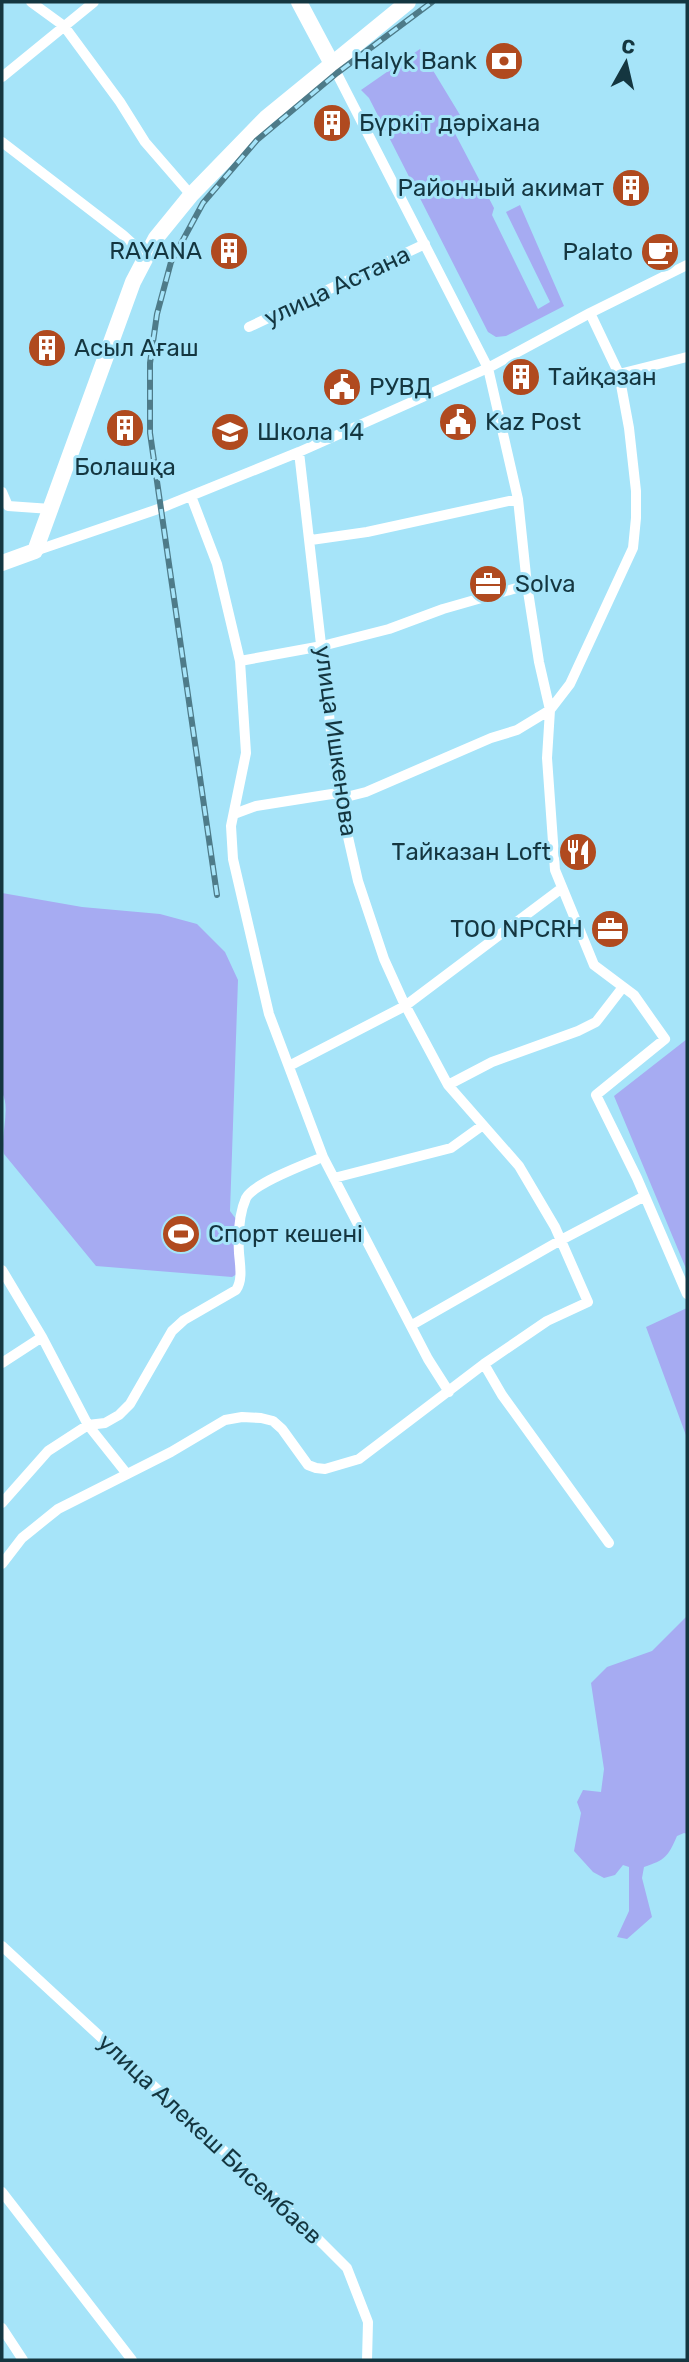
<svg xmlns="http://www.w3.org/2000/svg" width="689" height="2362" font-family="Rubik,sans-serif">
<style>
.green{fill:#a6abf2}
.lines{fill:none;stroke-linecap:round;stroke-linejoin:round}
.street{stroke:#fff;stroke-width:10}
.secondary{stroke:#fff;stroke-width:16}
.rail-casing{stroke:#4e7b89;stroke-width:6}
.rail{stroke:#a6e4f9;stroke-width:3.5;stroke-dasharray:10;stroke-linecap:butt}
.labels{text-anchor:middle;stroke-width:6;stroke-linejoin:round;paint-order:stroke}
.poi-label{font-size:24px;fill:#143640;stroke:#a6e4f9;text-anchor:start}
.street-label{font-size:24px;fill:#143640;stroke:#a6e4f9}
</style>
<rect width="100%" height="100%" fill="#a6e4f9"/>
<path class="green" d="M420,49l40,66 -11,7 45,86 -2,7 46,94 12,-7 -44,-90 14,-7 44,101 -58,30 -10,1 -8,-5 -119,-234 -8,-8z
M2,893l80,14 78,7 37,10 28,28 13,28 -8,231 9,12 -2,51 -5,3 -136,-11 -92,-112c-4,-18 7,-47 -2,-61z
M687,1039v232l-73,-175z
M687,1308v130l-41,-111z
M687,1616v218l-3,-1 -7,3c-9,21 -12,24 -33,31l-2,11 10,39 -25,22 -10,-2 12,-26v-44l-6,-2 -8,10 -11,3 -11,-6 -19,-21 7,-38 -4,-11 6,-12 18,2 3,-23 -13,-86 16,-16 45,-16z"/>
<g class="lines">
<path class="street" d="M31,2l33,24 56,76 25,40 46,53
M332,64l156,304 30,131 9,86 12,77 11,48 -3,48 8,112 39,95 40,30 31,44 -69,56 41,83 50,116
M2,77l92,-75
M2,142l121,93 23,21
M249,327l176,-83
M619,374l68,-17
M2,492l6,14 43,3
M191,496l26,68 23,97 6,92 -15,73 2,33 36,155 54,143 105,202 21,33
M311,540l56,-8 151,-33
M35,551l126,-43 138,-56 189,-84 102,-55 97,-48
M240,661l82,-15 67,-17 54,-20 84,-24
M234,814l22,-8 82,-13 12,3 16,-4 125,-54 26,-8 33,-20 20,-26 63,-136 3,-30v-27l-7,-63 -10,-54 -29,-61
M289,1066l116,-60 157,-118
M448,1085l44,-23 86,-31 18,-9 27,-35
M334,1178l117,-30 32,-23
M2,1270l40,67 46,88 39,49
M412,1325l149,-85 82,-43
M2,1363l40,-26
M484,1364l18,31 107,148
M2,1503l46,-52 40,-26 17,-2 14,-8 11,-11 42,-73 12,-11 52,-30c7,-10 4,-25 3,-37 -1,-17 0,-39 7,-55 8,-15 60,-34 77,-41
M2,1564l20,-26 36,-29 113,-57 54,-32 17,-3 19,1 12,3 9,8 26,36 8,3 9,1 34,-10 125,-95 63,-43 41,-19 -33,-75 -36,-61 -71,-81 -45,-84 -19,-42 -26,-78 -20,-88 -39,-341
M2,1946l299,276 46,46 21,54 -1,38
M2,2192l130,168
M2,2328l21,32"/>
<path class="secondary" d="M299,2l33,62
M2,563l33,-12 98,-269 23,-44 35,-43 75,-77 142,-116"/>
<defs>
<path id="rail" d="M217,895l-67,-462v-70l7,-49 14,-52 32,-59 54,-63 80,-67 95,-71"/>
</defs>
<use href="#rail" class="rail-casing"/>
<use href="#rail" class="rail"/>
</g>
<defs>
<symbol id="bank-disc" viewBox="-11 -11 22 22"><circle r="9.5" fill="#b04a1f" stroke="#a6e4f9"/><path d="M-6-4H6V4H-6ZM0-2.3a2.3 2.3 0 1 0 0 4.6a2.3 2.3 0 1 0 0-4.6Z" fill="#fff"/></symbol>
<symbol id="building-disc" viewBox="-11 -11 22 22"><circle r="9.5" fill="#b04a1f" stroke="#a6e4f9"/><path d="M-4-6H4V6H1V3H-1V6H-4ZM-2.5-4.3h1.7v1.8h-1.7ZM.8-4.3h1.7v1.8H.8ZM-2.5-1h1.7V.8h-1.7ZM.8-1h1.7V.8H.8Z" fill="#fff"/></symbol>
<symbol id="cafe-disc" viewBox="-11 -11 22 22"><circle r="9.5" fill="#b04a1f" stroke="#a6e4f9"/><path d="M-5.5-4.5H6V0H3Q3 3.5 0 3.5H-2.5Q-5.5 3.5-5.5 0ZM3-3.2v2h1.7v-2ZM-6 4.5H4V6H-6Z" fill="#fff"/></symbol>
<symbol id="civic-disc" viewBox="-11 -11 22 22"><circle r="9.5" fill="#b04a1f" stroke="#a6e4f9"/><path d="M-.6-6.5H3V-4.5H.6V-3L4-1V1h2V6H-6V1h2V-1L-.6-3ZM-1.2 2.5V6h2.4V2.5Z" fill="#fff"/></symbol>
<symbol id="school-disc" viewBox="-11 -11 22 22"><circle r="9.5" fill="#b04a1f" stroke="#a6e4f9"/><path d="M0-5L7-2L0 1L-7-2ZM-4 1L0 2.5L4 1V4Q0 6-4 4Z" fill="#fff"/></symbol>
<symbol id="office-disc" viewBox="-11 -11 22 22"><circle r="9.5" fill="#b04a1f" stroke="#a6e4f9"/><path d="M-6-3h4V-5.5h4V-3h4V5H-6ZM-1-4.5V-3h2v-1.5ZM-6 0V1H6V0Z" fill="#fff"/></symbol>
<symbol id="restaurant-disc" viewBox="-11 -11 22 22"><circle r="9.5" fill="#b04a1f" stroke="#a6e4f9"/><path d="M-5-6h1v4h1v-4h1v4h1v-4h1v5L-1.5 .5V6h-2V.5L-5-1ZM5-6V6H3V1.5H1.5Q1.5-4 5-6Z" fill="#fff"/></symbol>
<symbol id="stadium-disc" viewBox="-11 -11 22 22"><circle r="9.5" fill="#b04a1f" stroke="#a6e4f9"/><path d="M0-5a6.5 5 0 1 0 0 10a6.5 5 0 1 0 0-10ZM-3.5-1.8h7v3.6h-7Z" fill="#fff"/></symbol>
</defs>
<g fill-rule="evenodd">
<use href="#bank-disc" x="482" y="39" width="44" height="44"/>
<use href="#building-disc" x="310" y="101" width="44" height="44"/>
<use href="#building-disc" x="609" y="166" width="44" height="44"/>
<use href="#building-disc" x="207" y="229" width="44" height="44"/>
<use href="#cafe-disc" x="638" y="230" width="44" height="44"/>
<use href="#building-disc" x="25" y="326" width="44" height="44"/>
<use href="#building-disc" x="499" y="355" width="44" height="44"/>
<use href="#civic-disc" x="320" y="365" width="44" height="44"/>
<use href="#civic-disc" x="436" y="400" width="44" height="44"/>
<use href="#building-disc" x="103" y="406" width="44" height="44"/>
<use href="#school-disc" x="208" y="410" width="44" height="44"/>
<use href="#office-disc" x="466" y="562" width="44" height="44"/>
<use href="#restaurant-disc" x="556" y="830" width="44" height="44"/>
<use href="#office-disc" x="588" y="907" width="44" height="44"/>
<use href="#stadium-disc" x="159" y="1212" width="44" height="44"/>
</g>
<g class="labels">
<g class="poi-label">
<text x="477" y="69" text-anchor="end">Halyk Bank</text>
<text x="359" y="131">Бүркіт дәріхана</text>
<text x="604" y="196" text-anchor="end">Районный акимат</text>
<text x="202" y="259" text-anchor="end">RAYANA</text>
<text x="633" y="260" text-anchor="end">Palato</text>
<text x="74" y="356">Асыл Ағаш</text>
<text x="548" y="385">Тайқазан</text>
<text x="369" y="395">РУВД</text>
<text x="485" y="430">Kaz Post</text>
<text x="257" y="440">Школа 14</text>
<text x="125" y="475" text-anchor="middle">Болашқа</text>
<text x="515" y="592">Solva</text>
<text x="551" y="860" text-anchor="end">Тайказан Loft</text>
<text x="583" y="937" text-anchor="end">TOO NPCRH</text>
<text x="208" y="1242">Спорт кешені</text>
</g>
<g class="street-label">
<text transform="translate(337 286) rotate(-25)" y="8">улица Астана</text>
<text transform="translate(336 741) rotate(82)" y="8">улица Ишкенова</text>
<text transform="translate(210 2139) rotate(43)" y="8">улица Алекеш Бисембаев</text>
</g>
</g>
<rect width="689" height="2362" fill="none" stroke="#143640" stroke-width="7"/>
<g transform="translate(626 63) rotate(8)" stroke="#a6e4f9" stroke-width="5" paint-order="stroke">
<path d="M0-5L12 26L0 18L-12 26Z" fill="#143640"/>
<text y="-10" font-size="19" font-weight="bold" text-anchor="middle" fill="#143640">С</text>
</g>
</svg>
